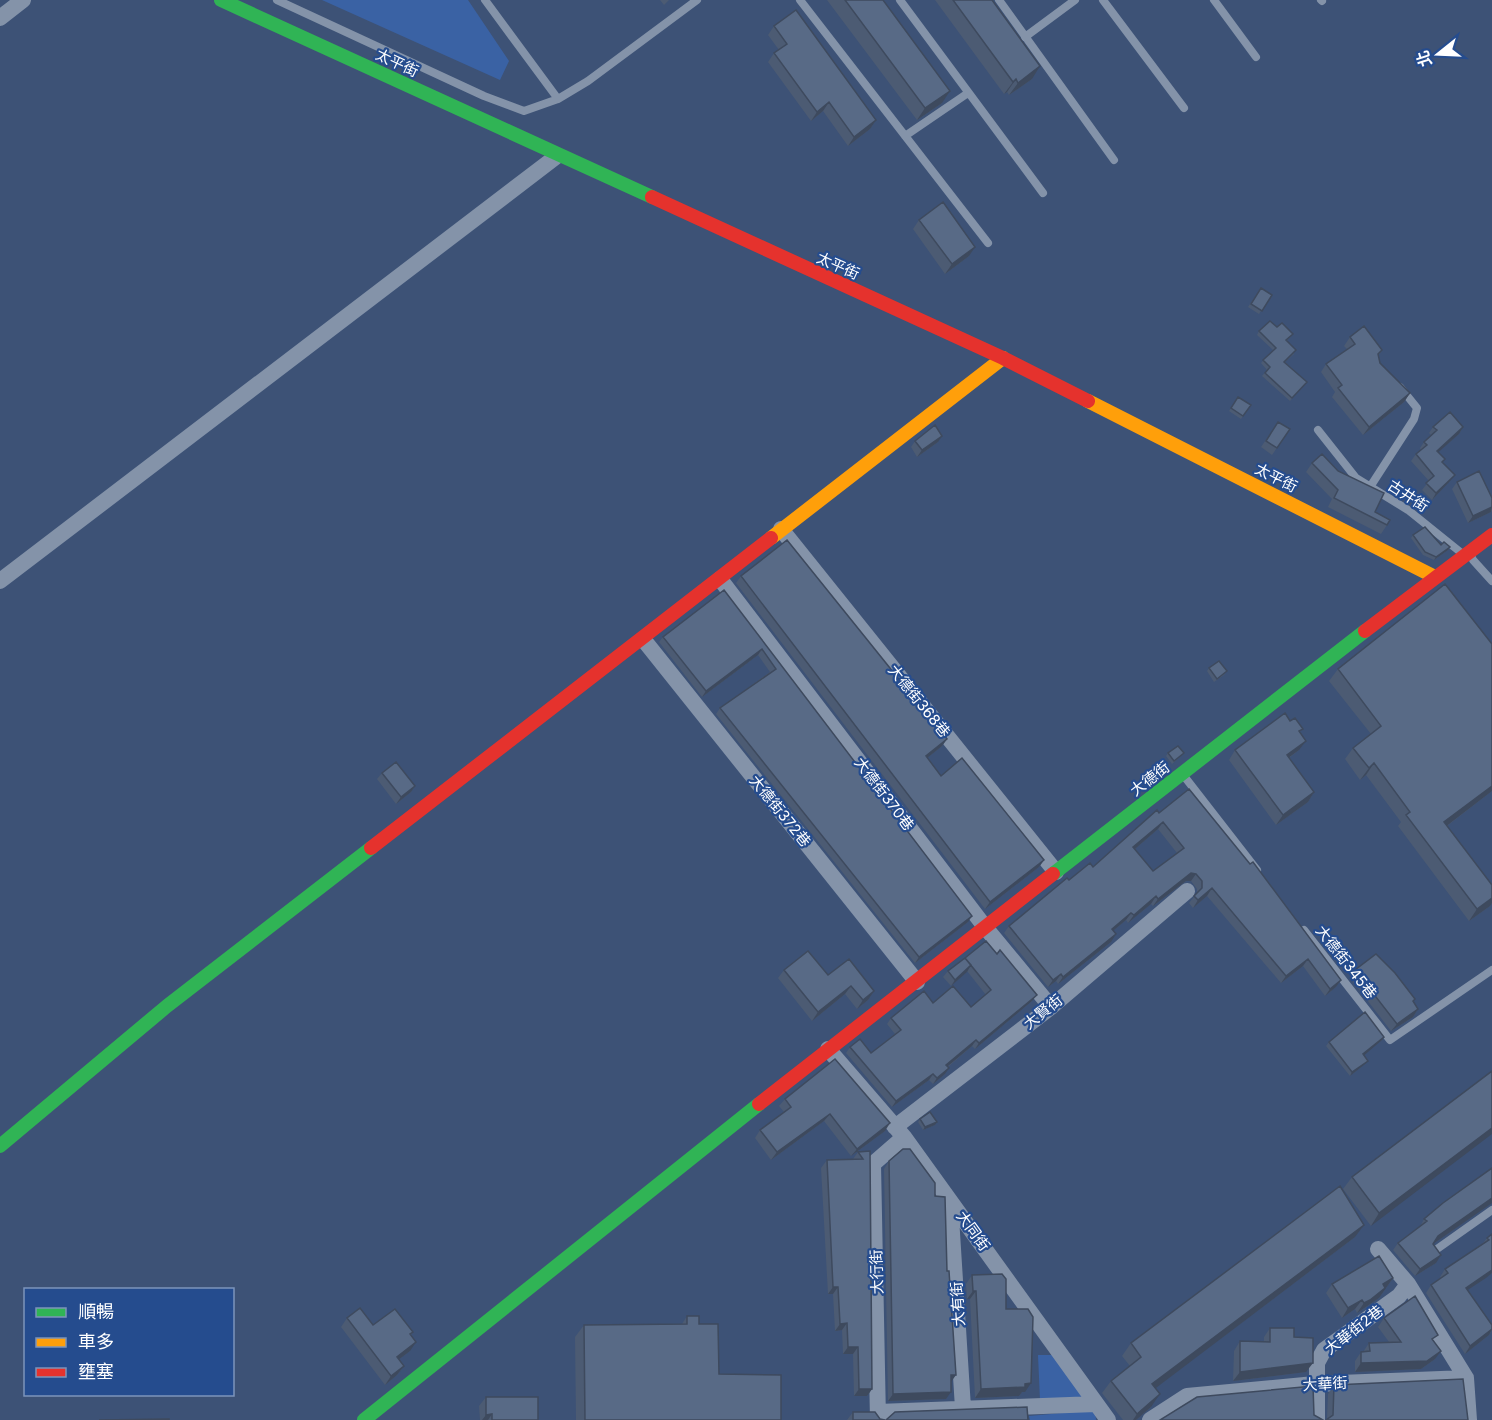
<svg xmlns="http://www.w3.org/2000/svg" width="1492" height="1420" font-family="Inter,'Noto Sans TC',sans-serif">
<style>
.green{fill:#3a62a4}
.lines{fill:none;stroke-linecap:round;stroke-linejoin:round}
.lane{stroke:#8493a9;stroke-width:8}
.street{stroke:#8493a9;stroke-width:16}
.fast{stroke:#30b455;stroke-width:14}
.slow{stroke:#ff9f0a;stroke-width:14}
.jam{stroke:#e5322d;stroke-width:14}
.wall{fill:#4c5b73;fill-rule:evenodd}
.shaded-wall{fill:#3e4a5e}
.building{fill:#586a86;stroke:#3e4a5e;stroke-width:1.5;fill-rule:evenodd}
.labels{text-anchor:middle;stroke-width:4.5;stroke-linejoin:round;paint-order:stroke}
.street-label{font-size:15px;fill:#fff;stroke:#254c8e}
</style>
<rect width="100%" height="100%" fill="#3d5276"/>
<path class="green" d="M322,0h146l41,61 -9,19z
M1038,1355h16l31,43 -45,2z
M1095,1410l1,10h-66l-1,-4z"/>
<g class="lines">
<path class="lane" d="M277,0l207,96 40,15 34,-12 30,-18 109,-81
M485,0l73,99
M800,0l188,243
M900,0l143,193
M999,0l115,160
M1103,0l81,108
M1214,0l42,57
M1321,0l1,1
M1025,37l50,-37
M905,136l63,-43
M1318,430l38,48 52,32 56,45
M1370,487l44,-68 3,-11 -17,-21
M1470,553l3,7 19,21
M1184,776l73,94
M1304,930l86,110 102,-70
M1437,1249l55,-39"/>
<path class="street" d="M0,18l23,-18
M781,529l275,343
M720,579l265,348 66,80
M0,581l557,-425
M643,639l274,343
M828,1049l76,88 204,283
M895,1127l156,-120 136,-116
M950,1201l13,207
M1378,1249l30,35 58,94 3,42
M878,1412l218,-8
M878,1420l-5,-256 31,-27
M1150,1420l37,-24 128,-12 151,-6
M1317,1420v-57l7,-13 75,-54 9,-12"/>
<path class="fast" d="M221,0l431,197
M1053,874l312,-243
M0,1146l167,-140 204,-158
M364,1420l395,-316"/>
<path class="slow" d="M1088,401l347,176
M771,538l232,-180"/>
<path class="jam" d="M652,197l351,161 85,43
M1365,631l127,-96
M371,848l400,-310
M759,1104l294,-230"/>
</g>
<path class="wall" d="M660,0h9l-5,5z
M827,0h56l59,103 -25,17z
M935,0h57l40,79 -23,16 -2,-3 -3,2z
M774,26l102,94 -6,9 -22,17 -25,-35 -12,10 -43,-59 6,-9 5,-3 -11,-15z
M919,220l50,36 -24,18 -32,-45z
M1261,288l11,7 -13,19 -11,-7z
M1277,327l13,10 -3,3 7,14 -9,8 22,20 -17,19 -28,-25 5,-6 -6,-7 12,-13 -16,-15 2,-4z
M1350,337l32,13 -4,6 2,7 30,30 -6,9 -41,33 -31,-38 3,-5 -14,-20 5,-8 21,-15 -3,-3z
M1238,397l13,8 -10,14 -12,-8z
M1278,422l12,7 -18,26 -11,-8z
M1433,427h30l-4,7 -21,18 12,29 -18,19 -10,-10 7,-9 -18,-20 5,-7 5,-4 -1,-2 4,-6 7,-7 -2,-2z
M915,441l23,1 -21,15 -6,-10z
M1312,463l75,62 -6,9 -53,-27 4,-8 -26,-27z
M1457,482l35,16v13l-1,1 -23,11 -16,-34z
M1413,535l28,10 9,2 -2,3 -14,10 -11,-5 -12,-17z
M741,576l206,163 -5,7 -15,12 14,18 103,84 -5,7 -54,42 -249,-326z
M724,590l244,332 -53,41 -199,-249 4,-6 50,-36 -12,-17 -56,42 -43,-55 4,-5z
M1492,644v147l-45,35 45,59v18l-2,3 -21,15 -71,-95 3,-4 -35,-47 -6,5 -15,-21 8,-11 18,-14 -42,-53 9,-12z
M1209,668l18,3 -3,4 -10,7 -7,-11z
M1300,733l-1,17 -10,8 25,34 -6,10 -32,23 -47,-65 6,-10z
M1168,753l13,3 -9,8 -6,-8z
M382,773l33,13 -4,6 -15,12 -19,-25z
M1157,810l184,170 -5,7 -11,9 -22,-30 -22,17 -74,-87 -14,12 -4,-5 8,-10v-4l-6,-8h-5l-33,25 -2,-2 -23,19 -2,-3 -13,11 -2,11 -53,42 -2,-3 -8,6 -44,-54 5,-7 60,-46 24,-13zM1158,829l19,24 -24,18 -18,-22z
M965,958l67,43 -57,48 -3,-3 -24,21 -3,7 -12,10 -4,-4 -37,27 -46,-54 4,-6 21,6 24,-19 -8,-10 4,-6 42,-15 38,4 15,-12 -19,-24 -16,15 -8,-9 5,-6z
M784,970l90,21 -6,9 -11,9 -12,-15 -33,27 -34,-43z
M1355,970l60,29 -2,3 5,7 -5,8 -22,14 -41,-53z
M1384,1037l-2,3 -18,15 4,6 -3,3 -15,12 -24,-30 3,-4z
M1492,1071l-121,155 -28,-37 9,-12z
M785,1099l100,32 -34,25 -27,-35 -53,39 -16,-22 5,-8 24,-18 -5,-6z
M920,1119l17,3 -2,3 -12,5 -5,-8z
M870,1151l2,238 -5,7h-13l-1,-42h-10l-1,-24 -7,1 -2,-37h-5l-7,-126 6,-8 26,-1 5,-7z
M889,1161l46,35 12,75 4,111 -5,17 -58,2 -4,-232z
M1488,1205l-55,39 3,19 -21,13 -22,-26 5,-7 22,-16 4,-8z
M1492,1234v39l-25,17 25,35v5l-3,5 -24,19 -39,-61 5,-8 10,-7 -1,-1 5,-8 38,-26 4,-5z
M1355,1237l-200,151 -4,19 -15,13h-13l-21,-27 9,-12 19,-15 -8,-10 9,-13z
M972,1275l34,34 19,83h-3l-3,4 -44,2 -5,-99h-3l-1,-15z
M1393,1278l-14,20 -22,15 -2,-4 -13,9 -16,-25 6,-9z
M687,1316l12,8 20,50 62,46h-205l-1,-83 9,-12 98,-1z
M347,1318l26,7 40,7 -2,3 -1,16 -11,8 5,7 -7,9 -12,10 -44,-58z
M1384,1318l50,23 1,18 -14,10 -66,3v-11l6,-9h2l6,-9 20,-1 -11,-15z
M1270,1328l24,9 12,35 -73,9 1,-30 6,-10 24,1v-5z
M1334,1385l134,35 -141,-1 1,-25z
M486,1397l52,23h-58l-1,-14z
M853,1412l27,7 5,1h-38z"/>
<path class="shaded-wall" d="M1040,66l-8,13 -23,16 9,-12z
M1016,79l-9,13 -3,2 9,-12z
M950,91l-8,12 -25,17 8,-12z
M829,102l-6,9 -12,10 6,-9z
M876,120l-6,9 -22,17 6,-9z
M975,247l-6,9 -24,18 7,-10z
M1410,393l-6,9 -41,33 6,-8z
M1463,427l-4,7 -26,23 4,-6z
M942,436l-4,6 -21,15 5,-7z
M1455,475l-5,6 -18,19 4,-7z
M1492,507l-1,5 -23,11 5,-7z
M1450,547l-2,3 -14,10 2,-3z
M762,649l-4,6 -56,42 4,-6z
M947,739l-5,7 -21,17 5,-7z
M1306,741l-7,9 -19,14 7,-9z
M1374,763l-8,12 -6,5 9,-12z
M415,786l-4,6 -15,12 5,-7z
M1492,786v5l-56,43 8,-12z
M1314,792l-6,10 -32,23 7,-10z
M1163,822l-5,7 -30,26 5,-8z
M1044,860l-5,7 -54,42 5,-7z
M1191,873l5,1 -5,7h-5l-33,25 5,-7z
M1212,888l-5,8 -14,12 5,-8z
M1156,896l-5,8 -23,19 6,-8z
M1492,898v5l-2,3 -21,15 8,-12z
M1131,913l-5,7 -19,16 5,-7z
M972,916l-4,6 -53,41 4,-6z
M1116,934l-5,8 -53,42 5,-7z
M1308,959l-5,7 -22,17 5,-7z
M971,965l-4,7 -16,14 4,-6z
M1061,974l-5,7 -8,6 5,-7z
M1341,980l-5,7 -11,9 5,-7z
M851,986l-6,8 -33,27 6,-9z
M874,991l-6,9 -11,9 6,-9z
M1037,995l-5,6 -57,48 4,-6z
M1418,1009l-5,8 -22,14 6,-7z
M1384,1037l-2,3 -21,18 2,-4z
M976,1040l-4,6 -30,25 4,-6z
M1368,1061l-3,3 -15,12 2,-4z
M949,1068l-4,6 -12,10 4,-6z
M933,1074l-4,6 -37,27 4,-6z
M830,1114l-6,7 -53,39 6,-8z
M937,1122l-2,3 -12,5 2,-3z
M890,1123l-5,8 -34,25 6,-7z
M1492,1128v6l-121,92 8,-13z
M1492,1198v5l-59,41 -6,7 11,-15z
M1364,1225l-9,12 -211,160 8,-13z
M1441,1255l-5,8 -21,13 5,-7z
M1492,1270v3l-6,5 -26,17 6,-7z
M1393,1278l-14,20 -22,15 7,-10 19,-19z
M833,1287h5l-5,7h-5z
M973,1291h3l-6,8h-3z
M1362,1300l-7,9 -13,9 6,-10z
M847,1323l-5,7 -7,1 5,-7z
M1492,1329l-3,6 -24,19 5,-8z
M416,1342l-6,9 -20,15 7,-9z
M848,1347h10l-5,7h-10z
M1441,1351l-6,8 -14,10 -66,3 6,-9z
M1313,1363l-7,9 -73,9 7,-9z
M404,1366l-7,9 -12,10 6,-9z
M951,1375h5l-5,7z
M1031,1383l-6,9h-3l-3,4 -44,2 6,-9z
M859,1389h13l-5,7h-13z
M951,1392l-5,7 -58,2 5,-7z
M1160,1394l-9,13 -15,13h-3l4,-6z
M492,1414l-4,6h-6l4,-5z"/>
<path class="building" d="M845,0h38l67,91 -25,17z
M953,0h39l48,66 -22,17 -2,-4 -3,3z
M796,10l80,110 -22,17 -25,-35 -12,10 -43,-59 13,-9 -13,-18z
M943,202l32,45 -23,17 -33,-44z
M1261,288l11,7 -10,16 -11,-7z
M1270,321l7,6 5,-4 11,11 -7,6 10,10 -12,12 23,20 -15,16 -27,-25 5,-6 -7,-7 13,-12 -17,-17z
M1364,326l18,24 -4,4 2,9 30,30 -41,34 -31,-39 4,-3 -16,-21 29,-20 -5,-7z
M1238,397l13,8 -8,11 -12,-8z
M1450,412l13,15 -26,24 8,8 -3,3 13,13 -19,18 -10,-10 8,-7 -18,-22 11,-9 -3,-3 13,-12 -4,-3z
M1278,422l12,7 -13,19 -11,-7z
M935,425l7,11 -20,14 -7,-9z
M1322,454l16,17 46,22 -9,19 15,8 -3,5 -53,-27 4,-8 -26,-27z
M1479,471l13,27v9l-19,9 -16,-34z
M1425,527l16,18 3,-3 6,5 -14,10 -11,-5 -12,-17z
M787,540l160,199 -21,17 15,20 21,-18 82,102 -54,42 -249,-326z
M1445,584l47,60v142l-48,36 48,63v13l-15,11 -71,-94 4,-3 -36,-49 -5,5 -16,-20 28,-22 -43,-57z
M724,590l248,326 -53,41 -199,-249 56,-39 -14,-20 -56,42 -43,-54z
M1219,661l8,10 -10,8 -8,-11z
M1285,713l5,8 5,-3 8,11 -4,2 7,10 -19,14 27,37 -31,23 -48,-65z
M1178,746l6,7 -10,8 -6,-8z
M396,762l19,24 -14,11 -19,-24z
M1189,789l61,75 3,-2 88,118 -11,9 -22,-30 -22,17 -74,-88 -14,12 -4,-4 8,-8v-7l-6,-7 -5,-1 -33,26 -2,-3 -22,19 -3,-2 -19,16 4,5 -53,43 -2,-3 -8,6 -44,-54 58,-48 2,2 21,-17 3,4 64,-57 2,3zM1163,822l21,26 -31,23 -20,-24z
M986,941l11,13 3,-4 37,45 -58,48 -3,-3 -30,25 3,3 -12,10 -4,-4 -37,27 -46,-54 10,-8 11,14 30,-23 -10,-12 33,-27 9,12 20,-17 18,21 20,-17 -26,-32z
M808,951l20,24 21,-16 25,32 -11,9 -12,-14 -33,26 -34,-42z
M1376,954l19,19 20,26 -2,2 5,8 -21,15 -42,-54z
M965,958l6,7 -16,15 -7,-9z
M1365,1012l19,25 -21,17 5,7 -16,11 -23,-30z
M835,1059l55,64 -33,26 -27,-35 -53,38 -17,-22 31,-23 -6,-8z
M1492,1071v57l-113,85 -27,-36z
M930,1112l7,10 -12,5 -5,-8z
M903,1149h7l25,34v13l10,1 2,74h2l7,104h-5v17l-58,2 -4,-233z
M870,1151l2,238h-13l-1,-42h-10l-1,-24 -7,1 -2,-37h-5l-6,-127 36,-1 -5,-7z
M1492,1168v30l-54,38 -5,8 8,11 -21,14 -22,-26 29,-22 -3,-2 19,-16z
M1340,1186l24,39 -212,159 8,10 -23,20 -26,-33 30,-24 -10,-14z
M1492,1234v36l-26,18 26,37v4l-22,17 -39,-61 17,-12 -3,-4 44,-29 -2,-2z
M1379,1256l14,22 -10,6 2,4 -15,12 -6,3 -2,-3 -14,8 -16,-24z
M1002,1274l4,5v30h22l5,8 -2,66 -6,1v3l-44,2 -5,-98h-3l-1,-16z
M1415,1296l23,39 -6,4 9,12 -14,10 -66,2v-11l9,-1 -1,-8 32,-1 -17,-24z
M360,1308l13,17 22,-16 18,23 -3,2 6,8 -19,15 7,9 -13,10 -44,-58z
M687,1316h12v8h19l1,50 62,1v45h-196l-1,-95 103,-1z
M1270,1328h24v9l19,1v25l-73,9v-31l30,1z
M1463,1379l5,41h-142l7,-5 1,-30z
M1313,1386l1,29 9,5h-163l37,-23z
M486,1397h52v23h-46v-6l-6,1z
M1027,1407l1,13h-142l9,-8z
M853,1412h22l5,7 5,1h-32z
M169,1419v1h-70z"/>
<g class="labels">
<g class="street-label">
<text transform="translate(397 63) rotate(25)" y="5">太平街</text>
<text transform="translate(838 266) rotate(24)" y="5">太平街</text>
<text transform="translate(1276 478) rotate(27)" y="5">太平街</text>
<text transform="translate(1408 496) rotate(33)" y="5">古井街</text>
<text transform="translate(919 701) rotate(51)" y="5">大德街368巷</text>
<text transform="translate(1150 779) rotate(-38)" y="5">大德街</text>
<text transform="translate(884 794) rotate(53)" y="5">大德街370巷</text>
<text transform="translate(780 811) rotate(51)" y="5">大德街372巷</text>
<text transform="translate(1346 962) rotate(52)" y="5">大德街345巷</text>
<text transform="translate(1043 1012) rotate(-39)" y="5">大賢街</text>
<text transform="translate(973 1231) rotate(54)" y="5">大同街</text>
<text transform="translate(877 1272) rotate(-92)" y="5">大行街</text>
<text transform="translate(958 1304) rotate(-94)" y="5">大有街</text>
<text transform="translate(1354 1330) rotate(-38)" y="5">大華街2巷</text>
<text transform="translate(1325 1384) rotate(-3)" y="5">大華街</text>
</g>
</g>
<rect x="24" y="1288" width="210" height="108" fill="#254c8e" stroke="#7c94bb" stroke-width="1.5"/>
<rect x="36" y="1308" width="30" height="9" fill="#30b455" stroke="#7c94bb" stroke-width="1.5"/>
<text x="78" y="1318" font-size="18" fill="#ffffff">順暢</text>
<rect x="36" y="1338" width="30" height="9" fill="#ff9f0a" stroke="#7c94bb" stroke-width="1.5"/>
<text x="78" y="1348" font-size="18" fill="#ffffff">車多</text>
<rect x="36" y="1368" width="30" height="9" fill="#e5322d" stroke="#7c94bb" stroke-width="1.5"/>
<text x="78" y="1378" font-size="18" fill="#ffffff">壅塞</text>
<g transform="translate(1438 54) rotate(252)" stroke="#254c8e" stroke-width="4.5" paint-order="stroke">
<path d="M0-4.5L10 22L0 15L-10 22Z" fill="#ffffff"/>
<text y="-9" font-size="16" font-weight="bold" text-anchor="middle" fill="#ffffff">北</text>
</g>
</svg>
